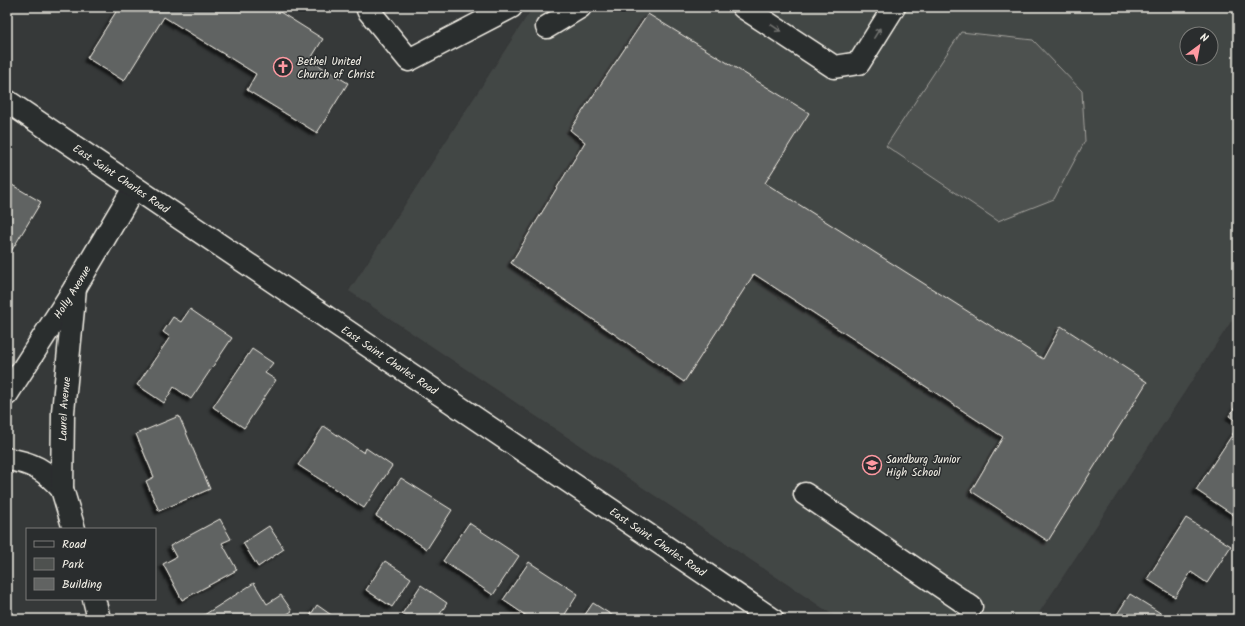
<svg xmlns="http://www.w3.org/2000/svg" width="1245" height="626" font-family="Kalam,sans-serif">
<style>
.built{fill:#434645;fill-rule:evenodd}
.green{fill:#4e514f;stroke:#a1a19c}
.building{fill:#616362;stroke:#f4f1e8;filter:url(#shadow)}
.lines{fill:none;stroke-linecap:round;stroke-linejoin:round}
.minor-casing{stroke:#f4f1e8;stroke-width:25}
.major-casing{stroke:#f4f1e8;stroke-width:25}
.minor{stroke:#2a2d2e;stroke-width:22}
.major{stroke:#2a2d2e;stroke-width:22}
.oneway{stroke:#71726f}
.labels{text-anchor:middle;stroke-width:3;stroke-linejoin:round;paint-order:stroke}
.poi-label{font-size:11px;fill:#f4f1e8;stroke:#2a2d2e;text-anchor:start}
.street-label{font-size:11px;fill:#f4f1e8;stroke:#2a2d2e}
</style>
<defs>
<filter id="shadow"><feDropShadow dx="-3.5" dy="3.5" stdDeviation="1" flood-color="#0009"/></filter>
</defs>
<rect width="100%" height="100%" fill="#363939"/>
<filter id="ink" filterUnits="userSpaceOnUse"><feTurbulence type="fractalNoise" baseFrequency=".025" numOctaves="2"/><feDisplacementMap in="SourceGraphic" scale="8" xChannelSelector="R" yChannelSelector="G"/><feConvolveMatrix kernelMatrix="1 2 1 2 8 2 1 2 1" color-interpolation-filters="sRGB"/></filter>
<g filter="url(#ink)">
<path class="built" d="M533,7h705v304l-203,308h-196l-490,-328zM1187,34h24v24h-24z"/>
<path class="green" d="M961,32l72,8 49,51 3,50 -31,58 -56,22 -112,-75z"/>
<path class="building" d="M119,7h153l51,32 -13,21 38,23 -31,50 -70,-43 9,-16 -92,-57 -40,64 -37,-23z
M648,14l161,99 -44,70 278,176 18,-33 86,56 -99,159 -77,-50 32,-54 -249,-163 -70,108 -173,-119 74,-121 -15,-12z
M7,182l34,20 -34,56z
M190,309l42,29 -41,61 -17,-12 -10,16 -27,-18 33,-48 -7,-5 10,-15 8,5z
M252,349l21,14 -8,10 11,7 -32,48 -31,-21z
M1238,403v19l-9,-6z
M179,416l31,73 -51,22 -13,-30 8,-4 -18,-43z
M324,426l40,27 2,-5 26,18 -28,42 -66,-43z
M1234,432l4,2v84l-42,-28z
M401,478l51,32 -25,39 -51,-33z
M1186,518l45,28 -24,37 -16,-11 -16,25 -28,-18z
M220,519l11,20 -9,4 15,27 -55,30 -19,-36 13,-7 -6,-11z
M469,523l50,33 -26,39 -50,-34z
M269,526l15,23 -26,18 -15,-24z
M385,561l26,17 -19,29 -26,-17z
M529,562l49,32 -16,25h-31l-28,-19z
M254,583l13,21 14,-9 11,16 -12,8h-78l-1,-2z
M421,585l26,18 -10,16h-28l-7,-5z
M1130,594l40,25h-56z
M593,603l25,16h-36z
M317,605l20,14h-29z"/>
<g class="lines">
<defs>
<g id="minor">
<path d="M373,7l-5,3 41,50 102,-53"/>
<path d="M743,7l91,60 25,-4 35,-56"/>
<path d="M547,27l33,-20"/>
<path id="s1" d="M7,394l68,-106 59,-100"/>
<path d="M7,459c26,4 38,11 55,30"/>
<path d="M805,494l166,113"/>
<path id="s2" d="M74,529l-12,-40 1,-77 12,-124"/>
<path d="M94,599l5,20"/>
</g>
<g id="major">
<path id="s3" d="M7,101l765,518"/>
</g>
</defs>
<use href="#minor" class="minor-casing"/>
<use href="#major" class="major-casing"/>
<use href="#minor" class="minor"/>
<use href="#major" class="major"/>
</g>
<defs><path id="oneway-shaft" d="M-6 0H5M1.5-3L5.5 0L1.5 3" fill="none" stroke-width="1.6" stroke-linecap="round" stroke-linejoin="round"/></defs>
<g class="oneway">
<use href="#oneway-shaft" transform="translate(776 28) rotate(34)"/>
<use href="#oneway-shaft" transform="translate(877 33) rotate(-58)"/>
</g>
</g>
<defs>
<symbol id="church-ring" viewBox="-11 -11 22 22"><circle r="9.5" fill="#2a2d2e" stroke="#ff9aa2" stroke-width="1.5"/><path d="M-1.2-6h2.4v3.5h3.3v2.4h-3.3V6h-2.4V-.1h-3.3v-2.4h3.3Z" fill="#ff9aa2"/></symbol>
<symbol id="school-ring" viewBox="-11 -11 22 22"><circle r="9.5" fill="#2a2d2e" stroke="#ff9aa2" stroke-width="1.5"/><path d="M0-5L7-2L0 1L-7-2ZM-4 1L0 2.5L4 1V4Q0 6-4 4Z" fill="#ff9aa2"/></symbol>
</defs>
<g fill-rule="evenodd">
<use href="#church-ring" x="272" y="56" width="22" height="22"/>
<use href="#school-ring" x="861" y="454" width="22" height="22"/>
</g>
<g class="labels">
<g class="poi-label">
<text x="297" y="65">Bethel United<tspan x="297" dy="13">Church of Christ</tspan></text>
<text x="886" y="463">Sandburg Junior<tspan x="886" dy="13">High School</tspan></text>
</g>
<g class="street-label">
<text dy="4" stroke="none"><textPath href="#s3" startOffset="138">East Saint Charles Road</textPath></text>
<text dy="4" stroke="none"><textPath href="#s1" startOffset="121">Holly Avenue</textPath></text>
<text dy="4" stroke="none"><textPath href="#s3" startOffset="462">East Saint Charles Road</textPath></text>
<text dy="4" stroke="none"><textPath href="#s2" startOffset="122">Laurel Avenue</textPath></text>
<text dy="4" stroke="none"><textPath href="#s3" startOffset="786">East Saint Charles Road</textPath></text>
</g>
</g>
<rect width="1245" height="626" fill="none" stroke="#2a2d2e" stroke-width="24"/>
<rect x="12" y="12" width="1221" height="602" fill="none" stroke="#f4f1e8" stroke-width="1.5" filter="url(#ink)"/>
<rect x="26" y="528" width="130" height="72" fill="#2a2d2e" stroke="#7b7b78"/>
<rect x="34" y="541" width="20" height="6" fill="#2a2d2e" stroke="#7b7b78"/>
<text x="62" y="548" font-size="12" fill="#f4f1e8">Road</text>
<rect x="34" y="558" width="20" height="12" fill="#4e514f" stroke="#7b7b78"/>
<text x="62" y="568" font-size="12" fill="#f4f1e8">Park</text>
<rect x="34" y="578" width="20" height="12" fill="#616362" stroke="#7b7b78"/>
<text x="62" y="588" font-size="12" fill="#f4f1e8">Building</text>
<g transform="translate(1199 46) rotate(32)"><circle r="19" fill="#2a2d2e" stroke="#7b7b78"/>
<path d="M0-3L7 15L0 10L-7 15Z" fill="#ff9aa2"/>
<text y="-6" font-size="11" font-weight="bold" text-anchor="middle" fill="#f4f1e8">N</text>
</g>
</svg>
